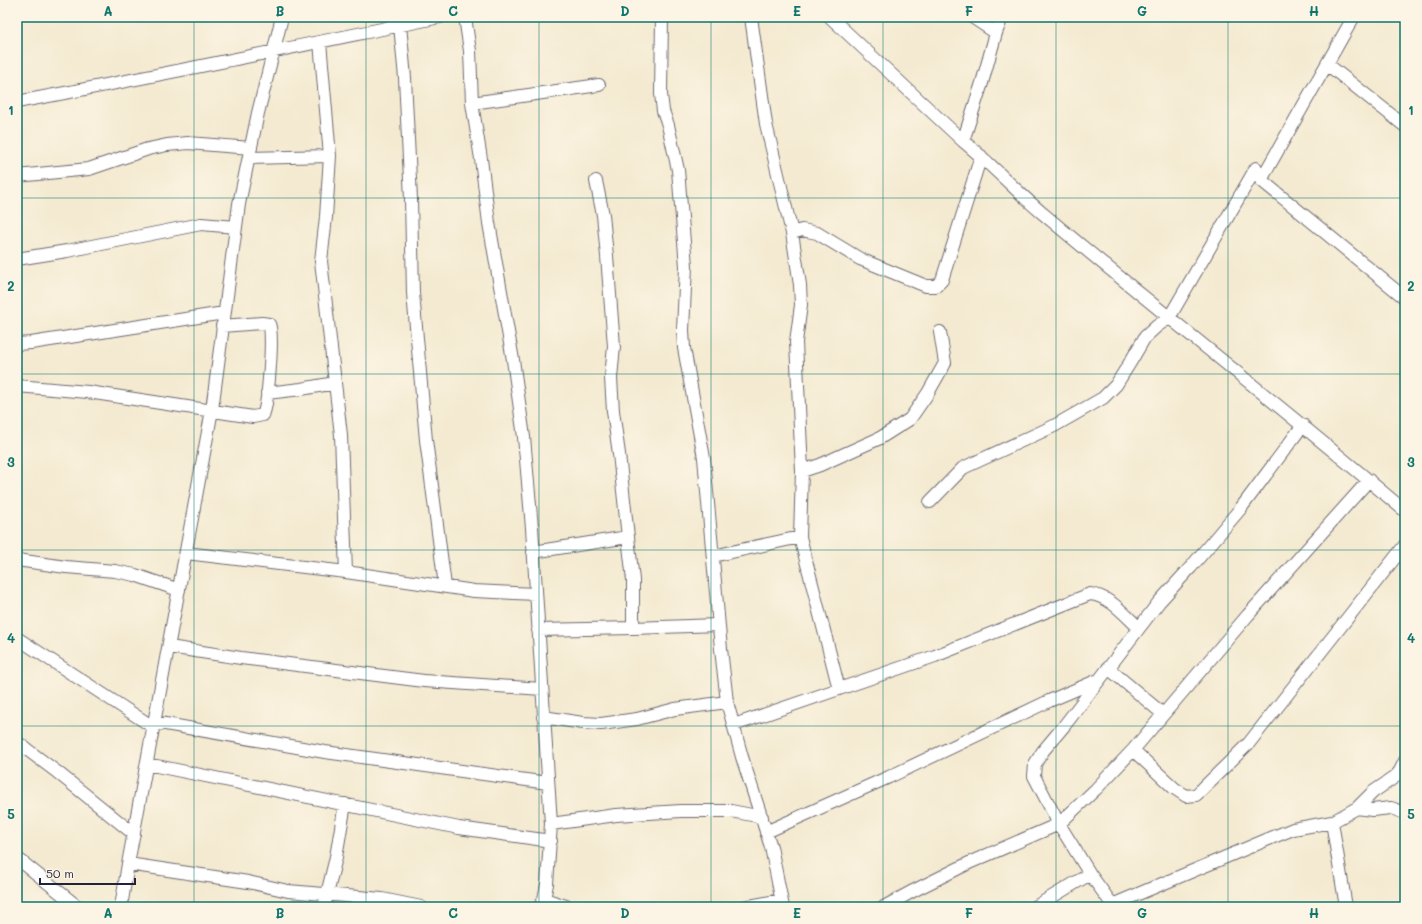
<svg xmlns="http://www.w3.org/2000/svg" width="1422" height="924" font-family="Mali,sans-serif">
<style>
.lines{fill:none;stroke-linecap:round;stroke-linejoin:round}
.minor-casing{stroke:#6c6870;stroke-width:14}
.minor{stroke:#fff;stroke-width:12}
.grid{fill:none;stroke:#0f766e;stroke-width:1;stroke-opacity:0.55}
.neatline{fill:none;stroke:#0f766e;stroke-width:1.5}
.grid-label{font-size:13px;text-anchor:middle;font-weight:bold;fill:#0f766e}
</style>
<rect width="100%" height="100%" fill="#fcf5e5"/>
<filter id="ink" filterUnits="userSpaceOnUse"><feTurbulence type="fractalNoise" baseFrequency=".025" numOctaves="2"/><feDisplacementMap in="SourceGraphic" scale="8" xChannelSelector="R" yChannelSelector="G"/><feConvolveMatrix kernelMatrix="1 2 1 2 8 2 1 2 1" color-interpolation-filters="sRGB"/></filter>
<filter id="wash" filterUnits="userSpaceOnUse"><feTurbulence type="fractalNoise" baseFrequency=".012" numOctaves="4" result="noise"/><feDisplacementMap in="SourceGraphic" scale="16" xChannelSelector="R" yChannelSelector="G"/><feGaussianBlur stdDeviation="0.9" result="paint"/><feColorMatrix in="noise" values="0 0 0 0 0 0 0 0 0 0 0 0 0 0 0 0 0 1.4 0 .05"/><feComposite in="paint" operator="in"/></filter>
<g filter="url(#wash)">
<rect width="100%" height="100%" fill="#f4ead1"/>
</g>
<g filter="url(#ink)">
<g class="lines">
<defs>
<path id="minor" d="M465,17l5,34 2,52 9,56 8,64 24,137 11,77 8,91 19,296 -4,60 -3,15 -4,8
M662,17l-1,77 2,17 5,14 10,45 8,96 -3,64 1,18 20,110 17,191 6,53 15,55 29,90 12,60
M751,17l15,107 26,109 8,52 1,20 -5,37 6,129 -2,66 39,152
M830,17l133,124c27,22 51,48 78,71 120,101 244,197 364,299
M972,17l24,16
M1352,17l1,1 -92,162 144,118
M400,25l5,53 6,121 2,94 13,147 19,146
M320,42l10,114 -4,61 -5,44 20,174 5,137
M1327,64l78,62
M17,102c141,-26 282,-56 423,-85
M472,103l127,-18
M963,141l19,-58 14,-50 6,-16
M249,158l81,-2
M17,176l72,-7 59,-20 19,-4 21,-2 63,5
M792,233l10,-3 15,3 43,26 66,27h10l6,-6 39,-124
M17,259l50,-8 134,-27 35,3
M17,344l14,-1 193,-30
M17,386l71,6 165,25 10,-2c5,-10 11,-82 6,-91l-7,-1 -40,3
M267,393l34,-4 34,-6
M802,471l18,-6 60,-27 30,-19 18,-26 17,-30 -5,-31
M930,502l33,-34 91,-42 49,-28 13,-13 15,-24 14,-24 12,-11 12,-8 87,-150
M628,537l5,43v48
M533,552l95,-15 -9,-83 -6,-43 -2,-33 3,-32 -7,-90 -4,-41 -7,-34
M186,553l160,19 128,19 62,3
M713,556l87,-19
M17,560l49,7 49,4 20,4 44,15
M538,630l95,-2 85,-3
M17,638l136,89
M169,647l72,11 183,23 118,8
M1108,668l55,46
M543,717l40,6 18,1 36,-5 38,-10 52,-7
M154,722l171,30 223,31
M734,725l201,-69 155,-62c20,2 35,21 49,34
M17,742l40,30 77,62
M1133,750l41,38 12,8 10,-1 53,-52 156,-198
M147,764l312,64 92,13
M1357,808l15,2 19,-2 14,5
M551,824l65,-9 65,-4h50l31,6
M766,832l123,-55 160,-76 47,-20
M17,858l61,49
M128,864l120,18 40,9 94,8 39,8
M544,899l25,8
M1112,905l159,-67 22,-9 39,-7
M121,907l7,-43 84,-454 27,-206 19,-91 24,-96
M324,907l12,-50 9,-53
M744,907l37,-7
M884,907l29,-16 58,-29 88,-38 37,-35 37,-39 115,-135 121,-135
M1035,907l55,-33
M1114,907l-24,-33 -31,-50 -25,-48 1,-12 8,-13 21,-25 95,-124 32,-35 50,-59 62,-83
M1346,907l-14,-85 25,-14 16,-16 22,-15 5,-6 5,-10"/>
</defs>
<use href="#minor" class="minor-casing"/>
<use href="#minor" class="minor"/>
</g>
</g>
<path class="grid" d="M194,17v890M366,17v890M539,17v890M711,17v890M883,17v890M1056,17v890M1228,17v890M17,198h1388M17,374h1388M17,550h1388M17,726h1388"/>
<rect width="1422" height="924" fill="none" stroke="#fcf5e5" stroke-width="44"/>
<path d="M40 878v6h95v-6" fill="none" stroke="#22223b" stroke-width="2"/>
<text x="46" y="878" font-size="12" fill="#22223b" stroke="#fcf5e5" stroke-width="3" paint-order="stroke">50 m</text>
<rect x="22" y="22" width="1378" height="880" class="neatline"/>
<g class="grid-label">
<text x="108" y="16">A</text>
<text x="280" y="16">B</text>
<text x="453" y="16">C</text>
<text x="625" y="16">D</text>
<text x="797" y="16">E</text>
<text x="969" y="16">F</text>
<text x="1142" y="16">G</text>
<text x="1314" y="16">H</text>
<text x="11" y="115">1</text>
<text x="1411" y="115">1</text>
<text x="11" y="291">2</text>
<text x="1411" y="291">2</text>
<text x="11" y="467">3</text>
<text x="1411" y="467">3</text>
<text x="11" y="643">4</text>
<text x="1411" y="643">4</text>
<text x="11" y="819">5</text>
<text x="1411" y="819">5</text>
<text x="108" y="918">A</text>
<text x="280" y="918">B</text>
<text x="453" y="918">C</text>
<text x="625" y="918">D</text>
<text x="797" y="918">E</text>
<text x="969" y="918">F</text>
<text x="1142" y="918">G</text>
<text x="1314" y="918">H</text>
</g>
</svg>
